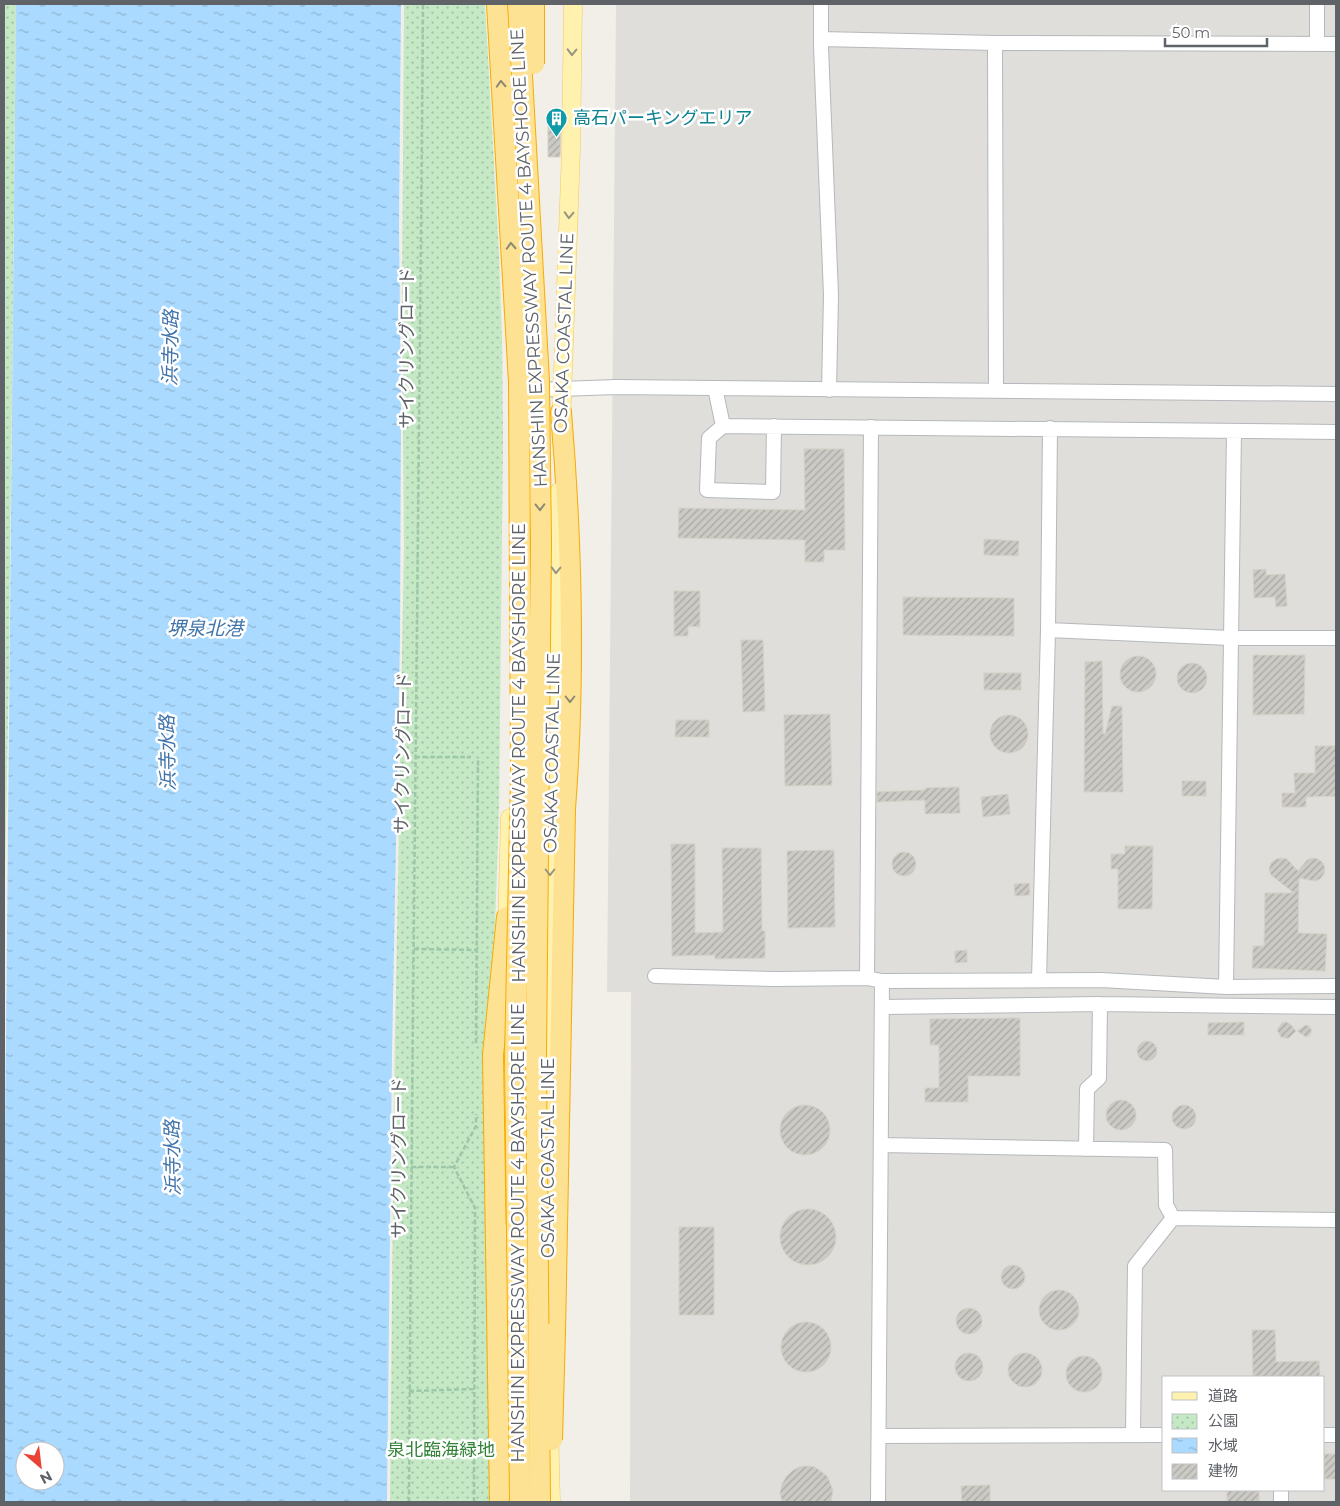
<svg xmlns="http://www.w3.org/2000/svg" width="1340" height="1506" font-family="Montserrat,'Noto Sans JP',sans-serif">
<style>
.industrial{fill:#e0deda;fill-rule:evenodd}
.park{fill:url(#park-dots)}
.water{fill:url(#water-ripples);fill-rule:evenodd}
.building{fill:url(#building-hatch);stroke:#d6d1c6}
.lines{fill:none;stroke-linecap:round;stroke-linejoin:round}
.minor-casing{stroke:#b5b8bc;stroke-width:16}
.major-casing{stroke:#f2c960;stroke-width:19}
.highway-casing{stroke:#f9ab00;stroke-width:22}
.path{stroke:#9cc7a9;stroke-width:2.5;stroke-dasharray:5 2.5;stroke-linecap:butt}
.minor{stroke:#fff;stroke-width:14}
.major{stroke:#fff2af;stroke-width:18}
.highway{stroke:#fde293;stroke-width:20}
.highway-bridge-casing{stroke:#f9ab00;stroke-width:22;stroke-linecap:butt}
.highway-bridge{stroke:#fde293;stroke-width:20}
.oneway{stroke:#979581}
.oneway2{stroke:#8e8975}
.labels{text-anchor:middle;stroke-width:5;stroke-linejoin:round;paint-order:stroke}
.culture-label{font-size:18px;fill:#0d838f;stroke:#fff;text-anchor:start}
.street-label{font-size:18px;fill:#5f6368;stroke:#fff}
.park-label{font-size:18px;fill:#348238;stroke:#fff}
.water-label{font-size:19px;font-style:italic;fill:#4174aa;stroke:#fff}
</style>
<defs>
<pattern id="park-dots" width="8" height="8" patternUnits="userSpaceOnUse" patternTransform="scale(1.25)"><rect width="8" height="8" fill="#c5e8c5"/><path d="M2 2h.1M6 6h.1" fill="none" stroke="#a3c0a4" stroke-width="1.8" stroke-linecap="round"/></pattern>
<pattern id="water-ripples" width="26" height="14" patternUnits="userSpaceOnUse" patternTransform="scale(1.25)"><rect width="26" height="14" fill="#aadaff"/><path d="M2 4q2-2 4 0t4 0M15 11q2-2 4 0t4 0" fill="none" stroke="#8eb4d2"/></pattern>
<pattern id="building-hatch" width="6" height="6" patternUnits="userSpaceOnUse" patternTransform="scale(1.25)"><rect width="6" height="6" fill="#cccac5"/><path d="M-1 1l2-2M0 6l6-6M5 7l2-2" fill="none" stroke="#a9a8a4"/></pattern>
</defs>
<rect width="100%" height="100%" fill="#f1efe8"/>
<path class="industrial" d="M616,4h720v1498h-706l1,-510h-24zM1164,1377h160v113h-160z"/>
<path class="park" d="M4,4h12l-7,664 -5,257z
M404,4h81l14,251 3,84 1,101 -4,368 -4,116 -11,138 6,440h-100l4,-405 10,-549 -2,-242z"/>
<path class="water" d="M16,4h385l-2,222 2,183 -1,230 -8,413 -5,450h-383v-258zM25,1451h30v30h-30z"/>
<path class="building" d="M548,116l13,1 -1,40h-12z
M804,449h40l1,101h-21v12h-19v-22l-127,-2 1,-30 126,2z
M984,539l35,2 -1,15 -34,-1z
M1266,569v6l19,-1 2,32 -11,1 -1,-10 -21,1 -1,-28z
M674,591h26v36l-12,-1v10h-14z
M903,597l111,1v38l-111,-1z
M741,640h22l2,71 -22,1z
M1253,655h52l-1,59 -51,1z
M1120 674a18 18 0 1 1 36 0a18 18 0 1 1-36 0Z
M1102,661l1,73h2l7,-28h10l1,86h-39l1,-130z
M1177 678a15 15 0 1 1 30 0a15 15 0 1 1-30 0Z
M984,673h37v17h-37z
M830,714l2,71 -47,1 -1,-71z
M990 734a19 19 0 1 1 38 0a19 19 0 1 1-38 0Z
M676,720h33v17h-34z
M1315,746h21v50l-30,1v10h-24v-14h13l-1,-20h21z
M1182,781h24v15h-24z
M959,787l1,26 -35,1v-14l-48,2v-10l48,-2v-2z
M1008,794l2,20 -27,3 -2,-20z
M671,844h24v89l28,-1 -1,-84h39l1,83h3v27l-50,1v-4l-43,1z
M1125,846h28l-1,63h-34v-40h-7v-15h14z
M834,850l1,77 -47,1 -1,-77z
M892 864a12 12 0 1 1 24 0a12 12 0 1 1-24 0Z
M1282,858l5,1 11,12 9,-11 5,-2 6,1 5,4 2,5 -1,6 -4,5 -5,2 -16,-3 -1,55 29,1 -2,37 -73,-3 1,-22h11l1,-53h29l-23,-18 -2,-6 2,-6 5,-4z
M1029,883l1,12 -15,1 -1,-12z
M967,950v12l-12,1v-12z
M1020,1018v58h-52v26h-43v-14h14v-43h-9v-26z
M1244,1022v13h-36v-12z
M1286,1022l4,2 6,7 -7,7h-4l-4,-1 -4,-7 5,-7z
M1306,1025l3,1 3,5 -3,5 -3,1 -9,-6z
M1137 1051a10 10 0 1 1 20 0a10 10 0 1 1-20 0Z
M1106 1115a15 15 0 1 1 30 0a15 15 0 1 1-30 0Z
M780 1130a25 25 0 1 1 50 0a25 25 0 1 1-50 0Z
M1172 1117a12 12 0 1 1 24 0a12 12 0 1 1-24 0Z
M780 1237a28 28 0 1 1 56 0a28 28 0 1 1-56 0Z
M679,1227h35v88h-35z
M1001 1277a12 12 0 1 1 24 0a12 12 0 1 1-24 0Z
M1039 1310a20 20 0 1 1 40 0a20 20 0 1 1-40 0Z
M956 1321a13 13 0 1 1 26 0a13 13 0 1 1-26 0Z
M781 1347a25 25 0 1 1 50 0a25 25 0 1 1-50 0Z
M1252,1330h23l1,32 43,-1 1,16h-67z
M1008 1370a17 17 0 1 1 34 0a17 17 0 1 1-34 0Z
M955 1367a14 14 0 1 1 28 0a14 14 0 1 1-28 0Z
M1066 1374a18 18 0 1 1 36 0a18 18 0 1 1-36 0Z
M1324,1454h12v25h-12z
M807,1466l8,1 12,9 6,14 -2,12h-49l-2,-9 2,-9 4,-7 6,-6 7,-4z
M990,1485v17h-28l-1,-16z
M1227,1490h32v12h-32z"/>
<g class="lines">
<defs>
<path id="minor" d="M821,4v43l10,248 -2,95
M1317,4v40
M821,39l174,4 341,1
M995,43l1,348
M715,388l8,38 613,6
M532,390l84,-3 720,7
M723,426l-14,12 -2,52 66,2 1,-66
M1048,630l182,8h106
M655,976l121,3 91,-1 15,3 219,-1 125,7 110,-1
M867,978l4,-551
M1039,980l9,-350 2,-202
M1226,987l8,-556
M882,1007l218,-3 236,3
M881,1145l284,5 1,55 7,13
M1086,1149l1,-60 12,-11 1,-74
M1133,1435l2,-169 38,-48 163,2
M1324,1435h12
M879,1436l285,-1
M878,1502l4,-521
M1281,1502v-12"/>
<path id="major" d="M561,426l10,-276 2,-146
M507,929l3,-111
M548,1188l3,-477 8,-219
M507,1233l2,199
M549,1426l2,76"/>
<path id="highway" d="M555,1332l10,-523c10,-132 7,-265 -4,-397
M500,1502l-7,-447 14,-138"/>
</defs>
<use href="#minor" class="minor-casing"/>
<use href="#major" class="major-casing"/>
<use href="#highway" class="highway-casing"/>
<path class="path" d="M415,757h56
M414,949l63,1
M476,1043l2,-286
M411,1167h43
M409,1391l65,-2
M409,1502c3,-499 10,-999 14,-1498
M474,1502l1,-294 -21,-41 22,-41v-12"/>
<use href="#minor" class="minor"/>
<use href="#major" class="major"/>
<use href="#highway" class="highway"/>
<defs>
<path id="highway-bridge" d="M497,4l22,378 2,394 -6,282 5,444
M518,4l21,377 2,163 -5,512 4,446
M534,4v60
M552,1440l3,-108"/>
</defs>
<use href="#highway-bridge" class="highway-bridge-casing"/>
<use href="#highway-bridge" class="highway-bridge"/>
</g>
<defs><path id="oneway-chevron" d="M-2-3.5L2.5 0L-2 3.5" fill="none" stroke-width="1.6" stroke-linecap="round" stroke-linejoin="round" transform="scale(1.25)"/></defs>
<g class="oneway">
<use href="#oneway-chevron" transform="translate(572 52) rotate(91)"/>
<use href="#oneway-chevron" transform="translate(569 215) rotate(92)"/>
<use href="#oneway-chevron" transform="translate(556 570) rotate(92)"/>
<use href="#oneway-chevron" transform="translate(550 872) rotate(90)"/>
</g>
<g class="oneway2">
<use href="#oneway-chevron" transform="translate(501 84) rotate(-93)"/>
<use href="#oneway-chevron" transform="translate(511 246) rotate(-93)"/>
<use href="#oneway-chevron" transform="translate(540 507) rotate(89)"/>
<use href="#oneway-chevron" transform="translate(570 699) rotate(90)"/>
</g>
<defs>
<symbol id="building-pin" viewBox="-11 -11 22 30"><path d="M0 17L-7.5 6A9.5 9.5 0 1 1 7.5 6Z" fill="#0f9aa8" stroke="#fff"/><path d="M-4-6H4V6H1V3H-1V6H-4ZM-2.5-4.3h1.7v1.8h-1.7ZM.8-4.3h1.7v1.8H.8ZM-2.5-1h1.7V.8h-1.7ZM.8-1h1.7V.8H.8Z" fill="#fff"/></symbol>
</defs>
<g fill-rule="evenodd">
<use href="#building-pin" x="544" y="106" width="25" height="34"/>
</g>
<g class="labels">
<g class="culture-label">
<text x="573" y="124">高石パーキングエリア</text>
</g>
<g class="street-label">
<text transform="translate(529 258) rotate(-93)" y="6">HANSHIN EXPRESSWAY ROUTE 4 BAYSHORE LINE</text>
<text transform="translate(564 333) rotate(-88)" y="6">OSAKA COASTAL LINE</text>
<text transform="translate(407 348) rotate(-90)" y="6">サイクリングロード</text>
<text transform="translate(403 753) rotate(-89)" y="6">サイクリングロード</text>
<text transform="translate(519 753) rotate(-90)" y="6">HANSHIN EXPRESSWAY ROUTE 4 BAYSHORE LINE</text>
<text transform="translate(552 753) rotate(-89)" y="6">OSAKA COASTAL LINE</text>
<text transform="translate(399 1158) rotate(-90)" y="6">サイクリングロード</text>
<text transform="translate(548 1158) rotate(-90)" y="6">OSAKA COASTAL LINE</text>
<text transform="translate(518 1233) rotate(-90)" y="6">HANSHIN EXPRESSWAY ROUTE 4 BAYSHORE LINE</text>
</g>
<g class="park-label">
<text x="441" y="1456">泉北臨海緑地</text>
</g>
<g class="water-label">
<text transform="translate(170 348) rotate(-89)" y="7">浜寺水路</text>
<text x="205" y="635">堺泉北港</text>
<text transform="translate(167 753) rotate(-91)" y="7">浜寺水路</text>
<text transform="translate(172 1158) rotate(-91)" y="7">浜寺水路</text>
</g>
</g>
<rect width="1340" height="1506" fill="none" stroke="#5f6368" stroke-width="10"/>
<rect x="1162" y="1376" width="162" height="115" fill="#ffffff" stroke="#bfc1c3"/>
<rect x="1172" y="1392" width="25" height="8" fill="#fff2af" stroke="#bfc1c3"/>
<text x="1208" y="1401" font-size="15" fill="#5f6368">道路</text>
<rect x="1172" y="1414" width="25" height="15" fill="url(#park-dots)" stroke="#bfc1c3"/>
<text x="1208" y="1426" font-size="15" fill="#5f6368">公園</text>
<rect x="1172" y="1438" width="25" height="15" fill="url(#water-ripples)" stroke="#bfc1c3"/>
<text x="1208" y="1451" font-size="15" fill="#5f6368">水域</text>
<rect x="1172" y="1464" width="25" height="15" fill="url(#building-hatch)" stroke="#bfc1c3"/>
<text x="1208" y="1476" font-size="15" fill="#5f6368">建物</text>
<g transform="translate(40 1466) rotate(152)"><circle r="24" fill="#ffffff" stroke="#bfc1c3"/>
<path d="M0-4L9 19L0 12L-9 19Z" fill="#ea4335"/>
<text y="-8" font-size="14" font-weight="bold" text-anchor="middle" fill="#5f6368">N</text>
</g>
<path d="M1165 38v8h102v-8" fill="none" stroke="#5f6368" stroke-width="2.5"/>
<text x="1172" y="38" font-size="15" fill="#5f6368" stroke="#ffffff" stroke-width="4" paint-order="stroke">50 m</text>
</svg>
